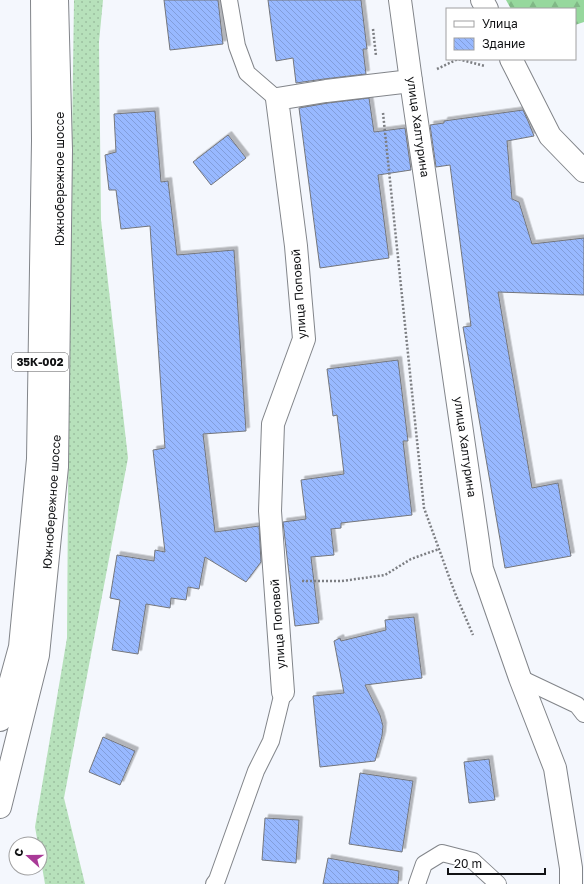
<svg xmlns="http://www.w3.org/2000/svg" width="584" height="884" font-family="'Golos Text',sans-serif">
<style>
.grass{fill:url(#grass-dots)}
.forest{fill:url(#forest-firs)}
.building{fill:url(#building-back-hatch);stroke:#74767b;filter:url(#shadow)}
.lines{fill:none;stroke-linecap:round;stroke-linejoin:round}
.lane-casing{stroke:#82858a;stroke-width:18}
.street-casing{stroke:#82858a;stroke-width:24}
.secondary-casing{stroke:#82858a;stroke-width:24}
.highway-casing{stroke:#82858a;stroke-width:24}
.path{stroke:#7c7e82;stroke-width:2.5;stroke-dasharray:2 2;stroke-linecap:butt}
.lane{stroke:#fff;stroke-width:16}
.street{stroke:#fff;stroke-width:22}
.secondary{stroke:#fff;stroke-width:22}
.highway{stroke:#fff;stroke-width:22}
.labels{text-anchor:middle;stroke-width:3;stroke-linejoin:round;paint-order:stroke}
.shield{fill:#fff;stroke:#58595a;stroke-width:1}
.shield-label{font-size:11px;font-weight:bold;fill:#111214}
.street-label{font-size:12px;fill:#111214;stroke:#fff}
</style>
<defs>
<pattern id="grass-dots" width="8" height="8" patternUnits="userSpaceOnUse"><rect width="8" height="8" fill="#b7e1bb"/><path d="M2 2h.1M6 6h.1" fill="none" stroke="#9cc0a0" stroke-width="1.8" stroke-linecap="round"/></pattern>
<pattern id="forest-firs" width="22" height="20" patternUnits="userSpaceOnUse"><rect width="22" height="20" fill="#96d89d"/><path d="M5 1l3.5 6h-7zM16 11l3.5 6h-7z" fill="#80b886"/></pattern>
<pattern id="building-back-hatch" width="6" height="6" patternUnits="userSpaceOnUse"><rect width="6" height="6" fill="#98b9ff"/><path d="M-1 5l2 2M0 0l6 6M5-1l2 2" fill="none" stroke="#829eda"/></pattern>
<filter id="shadow"><feDropShadow dx="3.5" dy="-3.5" stdDeviation="0" flood-color="#0004"/></filter>
</defs>
<rect width="100%" height="100%" fill="#f4f7fd"/>
<path class="grass" d="M74,0h29l-4,42 2,178 27,238 -64,340 21,86h-40l-5,-29v-11h-2l-3,-17 32,-189 2,-281z"/>
<path class="forest" d="M506,0h78v22l-9,3v-16h-64z"/>
<path class="building" d="M164,0h54l5,44 -53,6z
M268,0h93l6,49h-4l3,25 -42,5 -28,4 -3,-25 -17,3z
M369,98l5,34 31,-4 6,42 -33,5 11,83 -69,10 -21,-160 29,-5z
M523,110l5,11 6,15 -27,5 5,58 7,3 13,42 52,-6v57l-86,-3 34,196 26,-5 13,73 -66,12 -42,-241 8,-1 -21,-161 -14,2 -6,-42 14,-2v-2z
M155,111l6,71 7,-1 9,74 57,-5 12,181 -43,3 12,98 44,-6 2,36 -15,20 -41,-25 -6,32 -11,-2 -2,13 -15,-2 -1,10 -24,-4 -8,50 -26,-4 8,-50 -10,-2 7,-43 37,6 1,-11 10,2 -12,-102 12,-2 -15,-222 -29,3 -5,-39h-7l-4,-35 11,-3 -2,-38z
M228,135l18,23 -35,27 -18,-23z
M398,360l10,81h-5l9,74 -71,8v5l-10,1 3,26 -23,2 8,66 -24,3 -12,-104 23,-3 -5,-39 43,-6 -7,-59 -4,1 -6,-47z
M414,617l8,61 -57,7 15,30 3,11 -1,10 -7,25 -55,6 -7,-71 31,-3 -10,-52 6,-3 1,3 45,-11 -1,-10z
M103,737l32,14 -15,34 -31,-13z
M489,759l6,41 -26,3 -5,-41z
M360,773l53,8 -11,71 -53,-8z
M265,818l34,2 -3,43 -34,-3z
M328,858l71,13 -1,13h-75z"/>
<g class="lines">
<defs>
<path id="lane" d="M229,0l8,46 10,27 30,26
M520,678l57,27 7,9
M214,884l3,-4 39,-109 15,-30 12,-49
M417,884l7,-20 18,-11 31,8 25,23"/>
<path id="street" d="M283,692l-13,-181 3,-87 31,-85 -8,-93 -19,-147 49,-8 85,-10"/>
<path id="secondary" d="M400,0l11,81 71,488 38,109 35,90 16,100v16
M482,0l5,9
M511,59l39,77 34,35"/>
<path id="highway" d="M0,720l20,-73 18,-188 5,-318 -1,-141
M0,807l38,-152 19,-188 4,-317 -4,-150"/>
</defs>
<use href="#lane" class="lane-casing"/>
<use href="#street" class="street-casing"/>
<use href="#secondary" class="secondary-casing"/>
<use href="#highway" class="highway-casing"/>
<path class="path" d="M373,29l3,27
M437,69l21,-10 27,7
M383,113l41,395 31,85 18,42
M302,581h40l43,-6 26,-16 28,-10"/>
<use href="#lane" class="lane"/>
<use href="#street" class="street"/>
<use href="#secondary" class="secondary"/>
<use href="#highway" class="highway"/>
</g>
<g class="labels">
<rect class="shield" x="12" y="353" width="56" height="18" rx="3"/>
<g class="shield-label">
<text x="40" y="366">35К-002</text>
</g>
<g class="street-label">
<text transform="translate(418 127) rotate(82)" y="4">улица Халтурина</text>
<text transform="translate(60 179) rotate(-90)" y="4">Южнобережное шоссе</text>
<text transform="translate(299 294) rotate(-94)" y="4">улица Поповой</text>
<text transform="translate(465 447) rotate(82)" y="4">улица Халтурина</text>
<text transform="translate(52 502) rotate(-86)" y="4">Южнобережное шоссе</text>
<text transform="translate(278 624) rotate(-94)" y="4">улица Поповой</text>
</g>
</g>
<rect x="446" y="8" width="130" height="52" fill="#ffffff" stroke="#a0a0a1"/>
<rect x="454" y="21" width="20" height="6" fill="#ffffff" stroke="#a0a0a1"/>
<text x="482" y="28" font-size="12" fill="#111214">Улица</text>
<rect x="454" y="38" width="20" height="12" fill="url(#building-back-hatch)" stroke="#a0a0a1"/>
<text x="482" y="48" font-size="12" fill="#111214">Здание</text>
<g transform="translate(28 856) rotate(291)"><circle r="19" fill="#ffffff" stroke="#a0a0a1"/>
<path d="M0-3L7 15L0 10L-7 15Z" fill="#a93a97"/>
<text y="-6" font-size="11" font-weight="bold" text-anchor="middle" fill="#111214">С</text>
</g>
<path d="M448 868v6h97v-6" fill="none" stroke="#111214" stroke-width="2"/>
<text x="454" y="868" font-size="12" fill="#111214" stroke="#ffffff" stroke-width="3" paint-order="stroke">20 m</text>
</svg>
